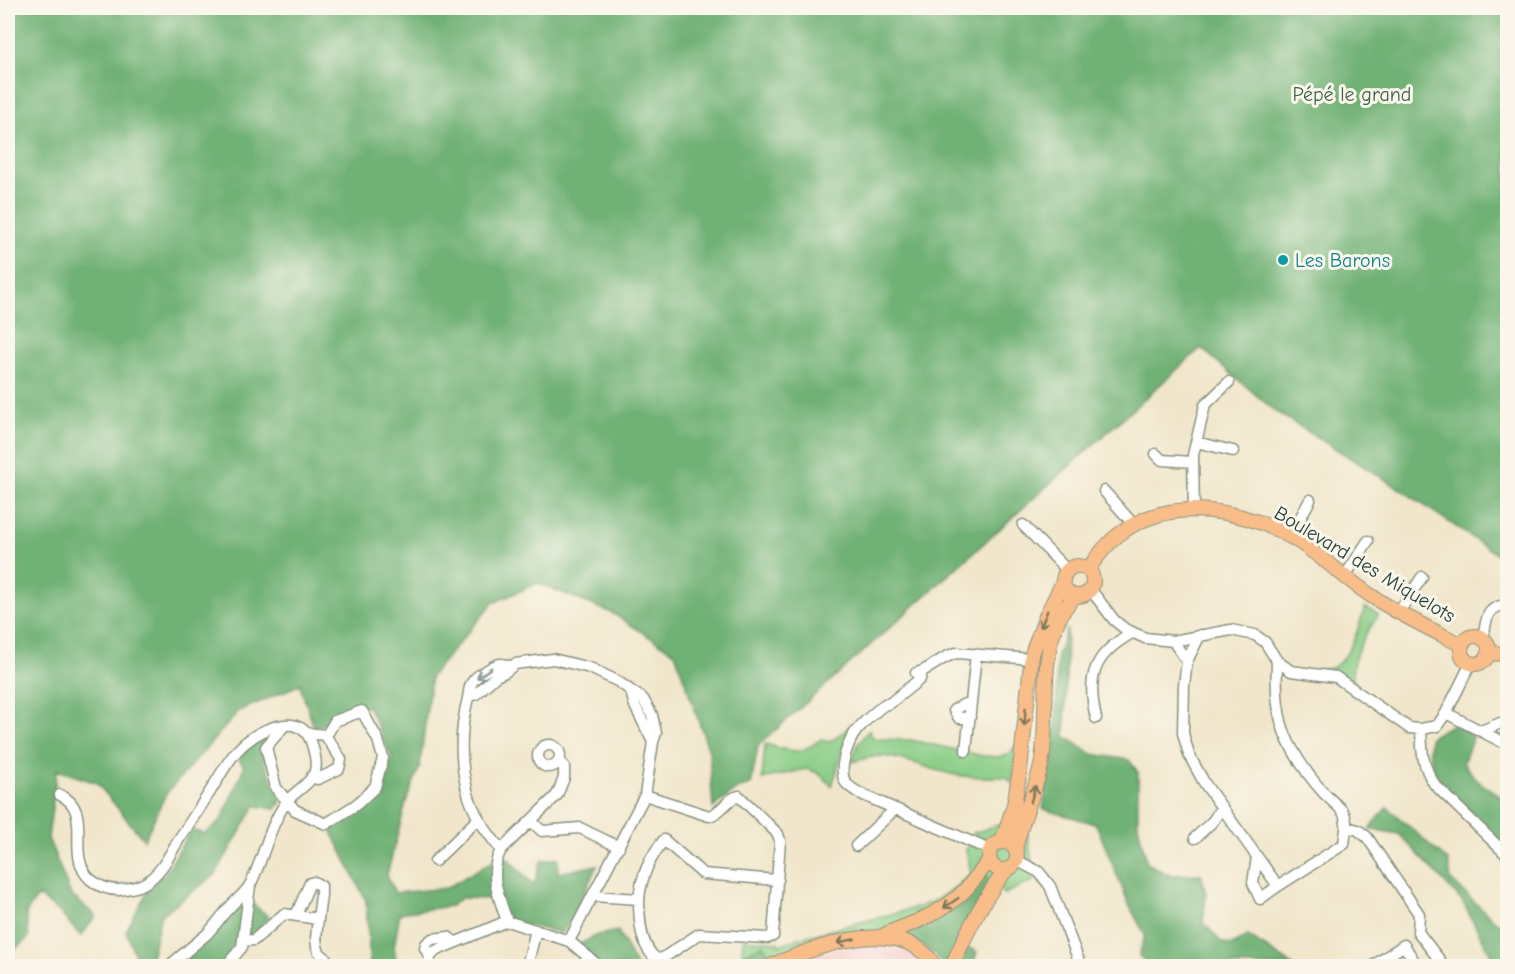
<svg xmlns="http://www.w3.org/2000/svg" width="1515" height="974" font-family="'Comic Neue',sans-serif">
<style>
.built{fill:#f7d0cf}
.green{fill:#8bce87;stroke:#55865e;stroke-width:1.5}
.forest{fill:#70b174;stroke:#487754;stroke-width:1.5}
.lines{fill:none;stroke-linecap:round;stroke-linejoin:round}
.minor-casing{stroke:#889280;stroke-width:13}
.major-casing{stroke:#889280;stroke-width:16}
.minor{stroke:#fff;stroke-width:10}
.major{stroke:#f8bd89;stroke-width:14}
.oneway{stroke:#81775a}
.oneway2{stroke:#8f9e9a}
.culture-dot{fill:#0f9aa8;stroke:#fbf7ec;stroke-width:2}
.labels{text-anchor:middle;stroke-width:6;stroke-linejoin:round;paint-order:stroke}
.park-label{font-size:20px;fill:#3a6149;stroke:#fbf7ec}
.culture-label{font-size:20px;fill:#0d838f;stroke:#fbf7ec;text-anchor:start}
.street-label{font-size:20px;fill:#1f3d34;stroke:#fbf7ec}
</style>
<rect width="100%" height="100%" fill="#fbf7ec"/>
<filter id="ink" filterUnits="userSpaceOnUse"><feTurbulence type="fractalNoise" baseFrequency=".0167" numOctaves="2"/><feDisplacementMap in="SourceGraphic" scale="12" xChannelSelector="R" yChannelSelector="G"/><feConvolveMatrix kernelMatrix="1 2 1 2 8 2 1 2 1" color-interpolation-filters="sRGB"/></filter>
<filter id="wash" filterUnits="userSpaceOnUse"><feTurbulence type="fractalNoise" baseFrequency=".008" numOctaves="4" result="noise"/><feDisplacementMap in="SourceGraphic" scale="24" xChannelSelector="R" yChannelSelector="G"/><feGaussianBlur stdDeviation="1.35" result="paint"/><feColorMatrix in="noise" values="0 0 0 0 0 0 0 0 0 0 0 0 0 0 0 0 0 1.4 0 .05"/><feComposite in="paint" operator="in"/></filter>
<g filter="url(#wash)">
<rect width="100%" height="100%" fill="#f1e6cb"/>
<path class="built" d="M863,943l29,1 23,9 15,13h-147l36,-12z"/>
<path class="green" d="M1365,607l14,8c-11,14 -34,50 -24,67l-34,-13c5,0 10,0 14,-3 17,-12 24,-40 30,-59z
M854,724l-12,29 -10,33 -14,-13 -12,-4 -44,10 3,-35c25,7 33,13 56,-5l5,3 5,-1z
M869,730l2,6 7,3 33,1 72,16 16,1 7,-2 6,-4 5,-8 -5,41 -5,-7c-17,0 -34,1 -51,-2 -25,-4 -50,-18 -76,-19 -9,0 -19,4 -28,6l5,-17z
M998,825l29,6 8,49 -31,14 -20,-20c-14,10 -27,22 -41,30 -50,28 -109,38 -163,52l-9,2 -8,-13 -21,11 1,-17 35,3 1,3 21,-7 122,-32c22,-9 32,-17 49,-33l-5,-23 7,-17z"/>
<path class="forest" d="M8,8h1499v542l-11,4 -99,-67 -121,-75 -75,-64 -443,398 -7,39 -14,4 -24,19 -4,-57 -34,-98 -63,-40 -74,-30 -45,20 -62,73 -11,90 -14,36 -19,73 8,18 52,-5 40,-24 19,-7 28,28 7,-24 17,-3v15l39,-8 -24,54 -12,14 -52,-12 -14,-22 -34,-1 -10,8 -51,7 -6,34 3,19h-27l-4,-65 -36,-73 46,-33 16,-37 -24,-52 -54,22 -14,-42 1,-2 -62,27 -73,83 -22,46 -47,-57 -40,-13 -9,68 23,57 25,21 -15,20 -23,-25 -20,-15 -12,17 3,24 -21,18z
M1067,629l-2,107 27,18 37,6 9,12v53l9,38 22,12 32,-1 5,20 -3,28 18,20 11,3 16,-9 46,30h-143l-12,-10 6,-21 -15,-28 -34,-83 -53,-15 13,-96 1,-57z
M1453,724l21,11 -11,28 15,18 29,20v48l-72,-74 -6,-24 1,-14z
M262,737l2,25 18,38 -6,9 -21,-3 -40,69 -54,40 -10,42 10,9h-20l-4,-5 -11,-30 23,-43 16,-14 26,-44 14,4 16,-13 23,-54 -6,-9z
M1387,807l61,54 3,19 46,43h10l-1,43h-18l3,-11 -29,-54 -63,-67 -30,-5z
M984,874l9,9 -35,59 19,10 -4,14h-30l-8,-12 -28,-17 2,-17 35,-16z
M248,900l21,17 -46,49h-60z
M618,931l18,35h-39l-19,-21 19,-10z
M763,945l8,13 -15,8h-35z"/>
</g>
<g filter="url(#ink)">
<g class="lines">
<defs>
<path id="minor" d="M1196,442l37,9
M1156,454l6,6 31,2
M1104,491l30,34
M1194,511l-1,-56 12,-50 24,-23
M1023,525l44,45
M1290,537l20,-37
M1345,576l23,-35
M1091,590l23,30 11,9 20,9 28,3 58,-11 24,5 10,7 12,19 14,10 45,6 73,51 12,1 16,-3 9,-13 25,-50
M1399,612l23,-35
M1200,635l-13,26 -3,24 -1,48 6,22 16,29 73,102 66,-42c1,-10 5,-22 -1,-32 -5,-7 -14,-13 -20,-20 -13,-14 -25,-32 -34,-49 -13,-25 -13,-55 -12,-82
M1483,638c4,-19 2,-32 25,-33
M1173,641l14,20
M922,672l-2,7 -31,25h-4c-10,8 -20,16 -28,26 -9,11 -20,40 -11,53 4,5 10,8 15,11l129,56
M916,673c15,-3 25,-17 41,-20l74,6
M631,692l4,14 18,36
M469,696l7,-2 20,-18 9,-4 10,-8 38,-5 37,9 27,13 26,18 9,16 4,18 -3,9 -8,53 -76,146
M1446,713l62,32
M970,717l-11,1 -5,-8 11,-6 5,3
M1096,718c-10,-42 -2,-64 36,-85
M285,725l-19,22 10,41 19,22 31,14 31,-20 18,-17 8,-29 -5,-18 -16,-29 -27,10 -9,15
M1421,729c1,23 1,37 14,56l73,71
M1481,731l27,-11
M308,733l17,2 16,24 -2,10 -19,9 -3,1 -5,-3
M538 756a11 11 0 1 1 22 0a11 11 0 1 1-22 0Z
M966,751l10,-97
M60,795c35,15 4,60 30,84 8,7 19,11 29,11 8,-1 20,-3 26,-7 15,-9 23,-25 31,-39 12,-19 25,-38 37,-57 9,-15 18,-32 32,-44 21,-17 60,-33 68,5 2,7 4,16 2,23 -2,10 -17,19 -24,26 -20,20 -27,61 -40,86 -4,9 -14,16 -21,24 -8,8 -15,19 -23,27 -13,11 -26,22 -38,32
M531,821l11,10 38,-3 39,19
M1347,827l11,3 9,7 52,77 -1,18 23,30v4
M1195,838l18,-17 9,-14
M856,846l38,-36
M501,850c-15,-19 -28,-36 -34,-60 -8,-32 -7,-61 1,-92 1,-4 1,-10 3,-14 3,-6 12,-12 18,-15 8,-5 12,-7 21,-2
M1257,857l-4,26 7,16 18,-13
M1016,860l23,12 11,14 31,80
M435,861l43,-42
M593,896l46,3c0,19 1,49 18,60l6,-1 36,-24 68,4 6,-2 7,-95 -2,-7 -39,-38c-12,2 -17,17 -30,20l-64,-21
M639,899c2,-22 11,-42 25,-59l39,34 75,6
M296,915l14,-32 4,-1 7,4v9l-3,24
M507,921c-8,-23 -19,-48 -6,-71l56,-55 7,-17v-12l-5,-5
M243,941l11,-1 30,-26 34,5c-1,11 -4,23 1,33 4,5 8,5 10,12l-2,2
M430,957l-5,-9 1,-4 6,-5 16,-2 7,5
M38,966h7
M226,966l16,-19 8,-61
M428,966l2,-9 5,-6 72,-30 62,20 30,25
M527,966l9,-36
M1373,966l31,-21 13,21"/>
<path id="major" d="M1063 581a15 15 0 1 1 30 0a15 15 0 1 1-30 0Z
M1088,569c10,-13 20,-27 34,-37 51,-37 124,-22 174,8 27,17 51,40 77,57 29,19 59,33 89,48
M1461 650a14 14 0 1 1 28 0a14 14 0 1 1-28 0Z
M1489,653l19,1
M1002,842l12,-37 6,-35 12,-116 14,-38 17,-34
M989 856a14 14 0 1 1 28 0a14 14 0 1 1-28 0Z
M1015,850c6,-29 19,-56 26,-84 11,-54 -9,-126 34,-170
M883,936c11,-7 24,-10 35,-15 37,-17 48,-29 71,-61
M770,966c45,-19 132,-54 165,0
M952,966c14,-33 32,-69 55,-97"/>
</defs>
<use href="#minor" class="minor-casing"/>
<use href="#major" class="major-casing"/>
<use href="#minor" class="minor"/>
<use href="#major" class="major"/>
</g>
<defs><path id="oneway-shaft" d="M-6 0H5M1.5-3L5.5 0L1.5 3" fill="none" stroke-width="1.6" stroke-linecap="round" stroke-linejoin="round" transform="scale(1.5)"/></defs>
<g class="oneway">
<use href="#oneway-shaft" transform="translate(1044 619) rotate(112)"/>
<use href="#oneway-shaft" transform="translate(1025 717) rotate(94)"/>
<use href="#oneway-shaft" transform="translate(1033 794) rotate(-74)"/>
<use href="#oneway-shaft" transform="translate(951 903) rotate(146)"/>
<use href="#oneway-shaft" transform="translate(846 941) rotate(168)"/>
</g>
<use class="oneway2" href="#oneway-shaft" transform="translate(484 673) rotate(144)"/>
</g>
<circle class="culture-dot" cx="1283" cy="260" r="6"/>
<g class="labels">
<g class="park-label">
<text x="1352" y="101">Pépé le grand</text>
</g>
<g class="culture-label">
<text x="1295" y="267">Les Barons</text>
</g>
<g class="street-label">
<text transform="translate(1365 564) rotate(31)" y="7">Boulevard des Miquelots</text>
</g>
</g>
<rect width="1515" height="974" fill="none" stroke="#fbf7ec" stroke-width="30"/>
</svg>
